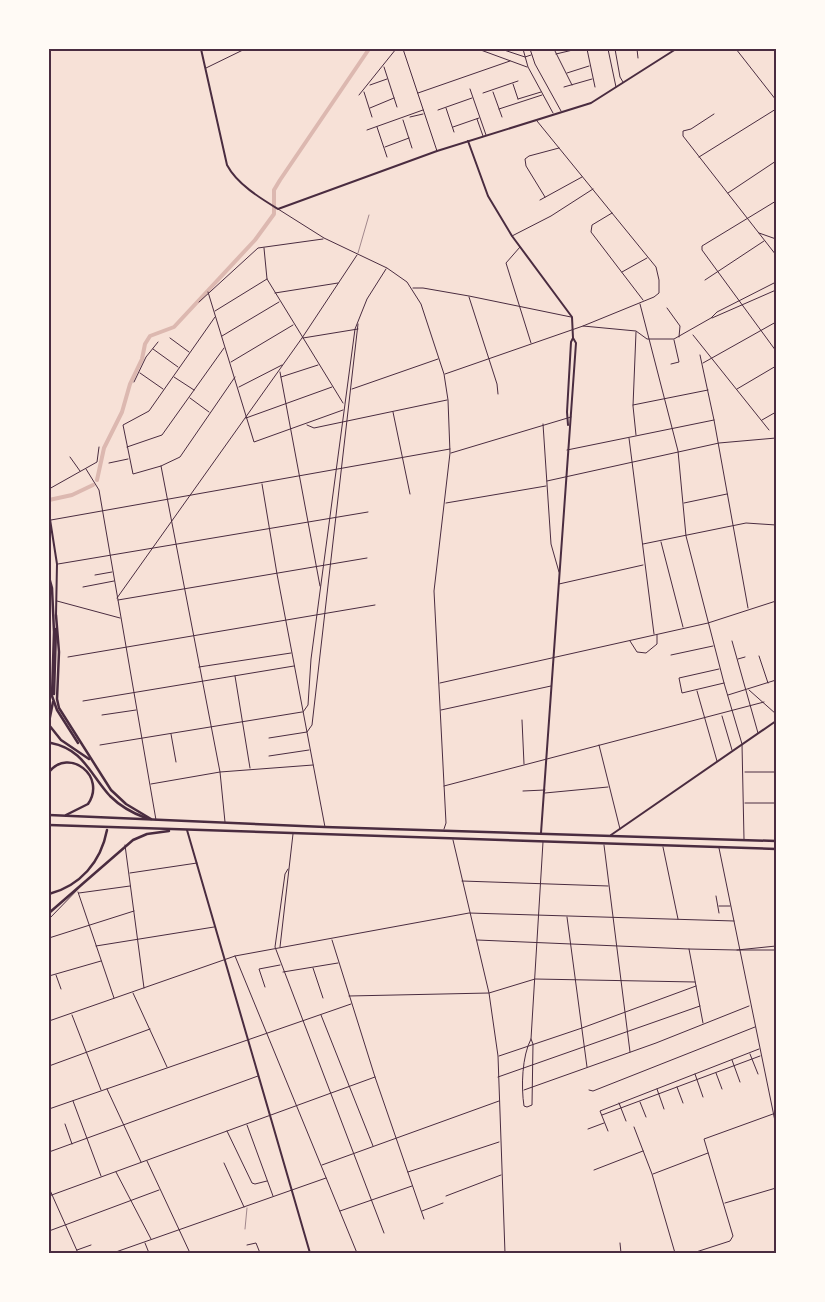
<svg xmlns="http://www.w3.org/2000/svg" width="825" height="1302" font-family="'Noto Serif',serif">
<rect width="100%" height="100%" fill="#f7e1d7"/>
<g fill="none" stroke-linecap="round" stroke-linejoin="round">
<g stroke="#dcb8b0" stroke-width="4">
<path d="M97,480L104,448L122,412L130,384L142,359L145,344L150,336L174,327L255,240L274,214V190L280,180L369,49"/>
<path d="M49,500L72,495L93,485"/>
</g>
<g stroke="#4a2c40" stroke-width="0.5">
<path d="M358,253L369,215"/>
<path d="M245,1229L247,1208"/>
</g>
<g stroke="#4a2c40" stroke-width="1">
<path d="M403,49L437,151"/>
<path d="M478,49L527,67"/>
<path d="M501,49L525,57L531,55"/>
<path d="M523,49L528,67L553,113"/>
<path d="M530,49L535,64L561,111"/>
<path d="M554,49L572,85"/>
<path d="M587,49L595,87"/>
<path d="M608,49L616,87"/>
<path d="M615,49L620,77L623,82"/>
<path d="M637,49L638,58"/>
<path d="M736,49L776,100"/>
<path d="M556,54L577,49"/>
<path d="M384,67L397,107"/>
<path d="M206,68L245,49"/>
<path d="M567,73L589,66"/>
<path d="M513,84L518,99"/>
<path d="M370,85L387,79"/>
<path d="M564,87L592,79"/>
<path d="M470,89L486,135"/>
<path d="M364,92L372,117"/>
<path d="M493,92L502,117"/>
<path d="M418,93L510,61"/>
<path d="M483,93L518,81"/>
<path d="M359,95L396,49"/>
<path d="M518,99L541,92"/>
<path d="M370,108L394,98"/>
<path d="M446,108L454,132"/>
<path d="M499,109L542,95"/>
<path d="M438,110L472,98"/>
<path d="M714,114L691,129L683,131V136L776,255"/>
<path d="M410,117L423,114"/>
<path d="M477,119L483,136"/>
<path d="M403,120L412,148"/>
<path d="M537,121L656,267L659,280V293L654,297L583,326"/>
<path d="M377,127L387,157"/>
<path d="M453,127L479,118"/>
<path d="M367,130L423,110"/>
<path d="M385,147L409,138"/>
<path d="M699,157L776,109"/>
<path d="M728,193L776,161"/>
<path d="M545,197L526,166L525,159L529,156L559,148"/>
<path d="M540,200L582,177"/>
<path d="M776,201L702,246V250L776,351"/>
<path d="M278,209L324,238L387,268L407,282L421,304L444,374L448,400L450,453L434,591L446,823L444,829"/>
<path d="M612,213L592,225L591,232L643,300"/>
<path d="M759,233L776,239"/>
<path d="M512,236L551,216L593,189"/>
<path d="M520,247L506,263L531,343"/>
<path d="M264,248L267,279L343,403"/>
<path d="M622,272L647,258"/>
<path d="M705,280L764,241"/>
<path d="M413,288H423L469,296L571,317"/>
<path d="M208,292L254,442L343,410"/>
<path d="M275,293L338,283"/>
<path d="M469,297L497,384L498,394"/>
<path d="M199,302L258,248L323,239"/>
<path d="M640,304L678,451L686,536L724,683L742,744L744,839"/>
<path d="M667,308L680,326L679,337"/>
<path d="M215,311L267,279"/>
<path d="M215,317L149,411L123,425L133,474L161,466L180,457L235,377"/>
<path d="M712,318L776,290"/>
<path d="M636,332L633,406L636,435"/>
<path d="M693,335L769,430"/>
<path d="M222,336L279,302"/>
<path d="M170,338L189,352"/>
<path d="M303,338L358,329"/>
<path d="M153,349L178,367"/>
<path d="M700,355L714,420L748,608"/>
<path d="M231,362L293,325"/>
<path d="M703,363L776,322"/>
<path d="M671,364L679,362L674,340"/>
<path d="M280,372L320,586"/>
<path d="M140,373L163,389"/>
<path d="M445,374L583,326L636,331L647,339H674L711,318L717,312L776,282"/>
<path d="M174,377L194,390"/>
<path d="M281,377L318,365"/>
<path d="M134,382L146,357L158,342"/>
<path d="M239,387L282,365"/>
<path d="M352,389L438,359"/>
<path d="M737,389L776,366"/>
<path d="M190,398L209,412"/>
<path d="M633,405L708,390"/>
<path d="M393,412L410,494"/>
<path d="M246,418L332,387"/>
<path d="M762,420L776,412"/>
<path d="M543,424L551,544L559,572"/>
<path d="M307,425L314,428L447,400"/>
<path d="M629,438L654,634"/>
<path d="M127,447L162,435L224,348"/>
<path d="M567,450L714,420"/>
<path d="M451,453L571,417"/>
<path d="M70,457L80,471"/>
<path d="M109,463L128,459"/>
<path d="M161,466L220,772L225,822"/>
<path d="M86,469L99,490L156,820"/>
<path d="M547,481L719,443L776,438"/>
<path d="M262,484L277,574L325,827"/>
<path d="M49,489L97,462L99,447"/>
<path d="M446,503L546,486"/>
<path d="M684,503L727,494"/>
<path d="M51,520L450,449"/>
<path d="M661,542L683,627"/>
<path d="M643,544L746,523L776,525"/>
<path d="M58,564L368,512"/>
<path d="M95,575L112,572"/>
<path d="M559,584L643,565"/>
<path d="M83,587L114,581"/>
<path d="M117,598L302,338L357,255"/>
<path d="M118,600L367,558"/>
<path d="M57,601L120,618"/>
<path d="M630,641L637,652L646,653L657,644V635"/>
<path d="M732,641L758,733"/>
<path d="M671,655L713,646"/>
<path d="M759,656L768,683"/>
<path d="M68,657L375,605"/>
<path d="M738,659L745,657"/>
<path d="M199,667L291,653"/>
<path d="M719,669L679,678L682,693L724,683"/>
<path d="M235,676L250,768"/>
<path d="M440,683L708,623L776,601"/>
<path d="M749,690L776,714"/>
<path d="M697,691L717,761"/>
<path d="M728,695L776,680"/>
<path d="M83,701L294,666"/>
<path d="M441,710L551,686"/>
<path d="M303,712L308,705L311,659L355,329L367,299L386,269"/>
<path d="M102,715L136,710"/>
<path d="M722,716L732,750"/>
<path d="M522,720L524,764"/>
<path d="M171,734L176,762"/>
<path d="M269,738L307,732L312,725L358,324"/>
<path d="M100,745L302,712"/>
<path d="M599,745L620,829"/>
<path d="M269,756L309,750"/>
<path d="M745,772H776"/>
<path d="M151,784L220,772L313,765"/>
<path d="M444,786L764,702"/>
<path d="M523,791L545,790"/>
<path d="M545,793L608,787"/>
<path d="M745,803H776"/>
<path d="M453,840L489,993L498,1056L505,1253"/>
<path d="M125,845L144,988"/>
<path d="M604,845L630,1052"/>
<path d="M663,847L678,919"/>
<path d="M719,848L776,1126"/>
<path d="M288,869L285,874L275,947L384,1233"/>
<path d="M130,873L197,863"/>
<path d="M462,881L608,886"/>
<path d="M78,892L114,998"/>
<path d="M79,893L130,886"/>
<path d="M716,896L719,913"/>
<path d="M719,906H730"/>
<path d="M567,917L587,1067"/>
<path d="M49,919L83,884"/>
<path d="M49,938L134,911"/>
<path d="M332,940L375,1077L424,1219"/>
<path d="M477,940L689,949L737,950L776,946"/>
<path d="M96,946L214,927"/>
<path d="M280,947L293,834"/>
<path d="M689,949L703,1023"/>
<path d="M737,950H776"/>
<path d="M235,956L357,1253"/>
<path d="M313,968L323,998"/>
<path d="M283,972L338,963"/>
<path d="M56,975L61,989"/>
<path d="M49,976L101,961"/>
<path d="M265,987L259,969L280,965"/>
<path d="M133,993L167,1067"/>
<path d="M349,996L489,993L535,979L695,982"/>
<path d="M72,1015L101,1090"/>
<path d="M321,1015L373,1146"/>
<path d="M49,1021L235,956L469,913L734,921"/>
<path d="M531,1039L533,1044L532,1105L527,1107L524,1106C521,1087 522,1056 531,1039L543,842"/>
<path d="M750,1054L758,1074"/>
<path d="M499,1056L582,1028L696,986"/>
<path d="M732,1060L740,1082"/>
<path d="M49,1066L150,1029"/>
<path d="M716,1073L722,1089"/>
<path d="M695,1074L703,1097"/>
<path d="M498,1077L700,1006"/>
<path d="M677,1087L683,1103"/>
<path d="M107,1089L141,1162"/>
<path d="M657,1089L664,1109"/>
<path d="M524,1090L656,1043L749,1006"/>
<path d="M589,1090L593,1091L755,1027"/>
<path d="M73,1101L101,1176"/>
<path d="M640,1102L646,1117"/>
<path d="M619,1103L626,1121"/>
<path d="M49,1109L351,1004"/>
<path d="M602,1115L760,1056"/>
<path d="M65,1124L72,1144"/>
<path d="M247,1125L273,1196"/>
<path d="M634,1127L652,1174L675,1253"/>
<path d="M588,1129L604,1123"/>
<path d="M227,1131L252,1183L255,1184L267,1181"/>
<path d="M608,1131L600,1111L759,1049"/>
<path d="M49,1152L258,1076"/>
<path d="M147,1161L190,1253"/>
<path d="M224,1163L244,1207"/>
<path d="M322,1165L499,1101"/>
<path d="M594,1170L643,1151"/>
<path d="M116,1172L151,1239"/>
<path d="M408,1172L499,1142"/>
<path d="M653,1174L708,1153"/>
<path d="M49,1188L78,1253"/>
<path d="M49,1196L375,1077"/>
<path d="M446,1196L501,1175"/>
<path d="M725,1203L776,1188"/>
<path d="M340,1211L412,1186"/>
<path d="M422,1211L443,1203"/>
<path d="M49,1231L159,1190"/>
<path d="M145,1243L149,1253"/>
<path d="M620,1243L621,1253"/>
<path d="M247,1245L256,1243L260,1253"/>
<path d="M77,1250L91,1245"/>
<path d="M113,1253L326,1178"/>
<path d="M693,1253L730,1241L733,1236L704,1139L773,1114"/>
</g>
<g stroke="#4a2c40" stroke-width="2">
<path d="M201,49L227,165C237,184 260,198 278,209L437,151L591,103L676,49"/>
<path d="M468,141L488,196L512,236L572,317L573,338L576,343L541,833"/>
<path d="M568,425L567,412L571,342L573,338"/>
<path d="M49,513L57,564L56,615"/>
<path d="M187,830L310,1253"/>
<path d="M611,835L776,721"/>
</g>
<g stroke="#4a2c40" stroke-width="2.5">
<path d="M49,577L52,588L54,632L52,696L57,710L78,743"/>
<path d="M56,615L59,652L57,699L59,708L111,790L126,804L151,819"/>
<path d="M54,694L56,629"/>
<path d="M49,722L53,702"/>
<path d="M49,725L61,740L89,759"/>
<path d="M51,743C83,749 90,774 110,796C121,807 132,813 146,818"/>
<path d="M49,772C69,747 107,776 88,804L66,815"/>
<path d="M49,815L325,827L776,841"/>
<path d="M49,825L776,849"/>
<path d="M49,894C80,886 101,862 107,830"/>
<path d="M49,913L133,840L147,834L169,831"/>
</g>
</g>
<rect width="825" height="1302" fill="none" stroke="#fffaf5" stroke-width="100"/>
<rect x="50" y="50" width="725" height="1202" fill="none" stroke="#4a2c40" stroke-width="2"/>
</svg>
